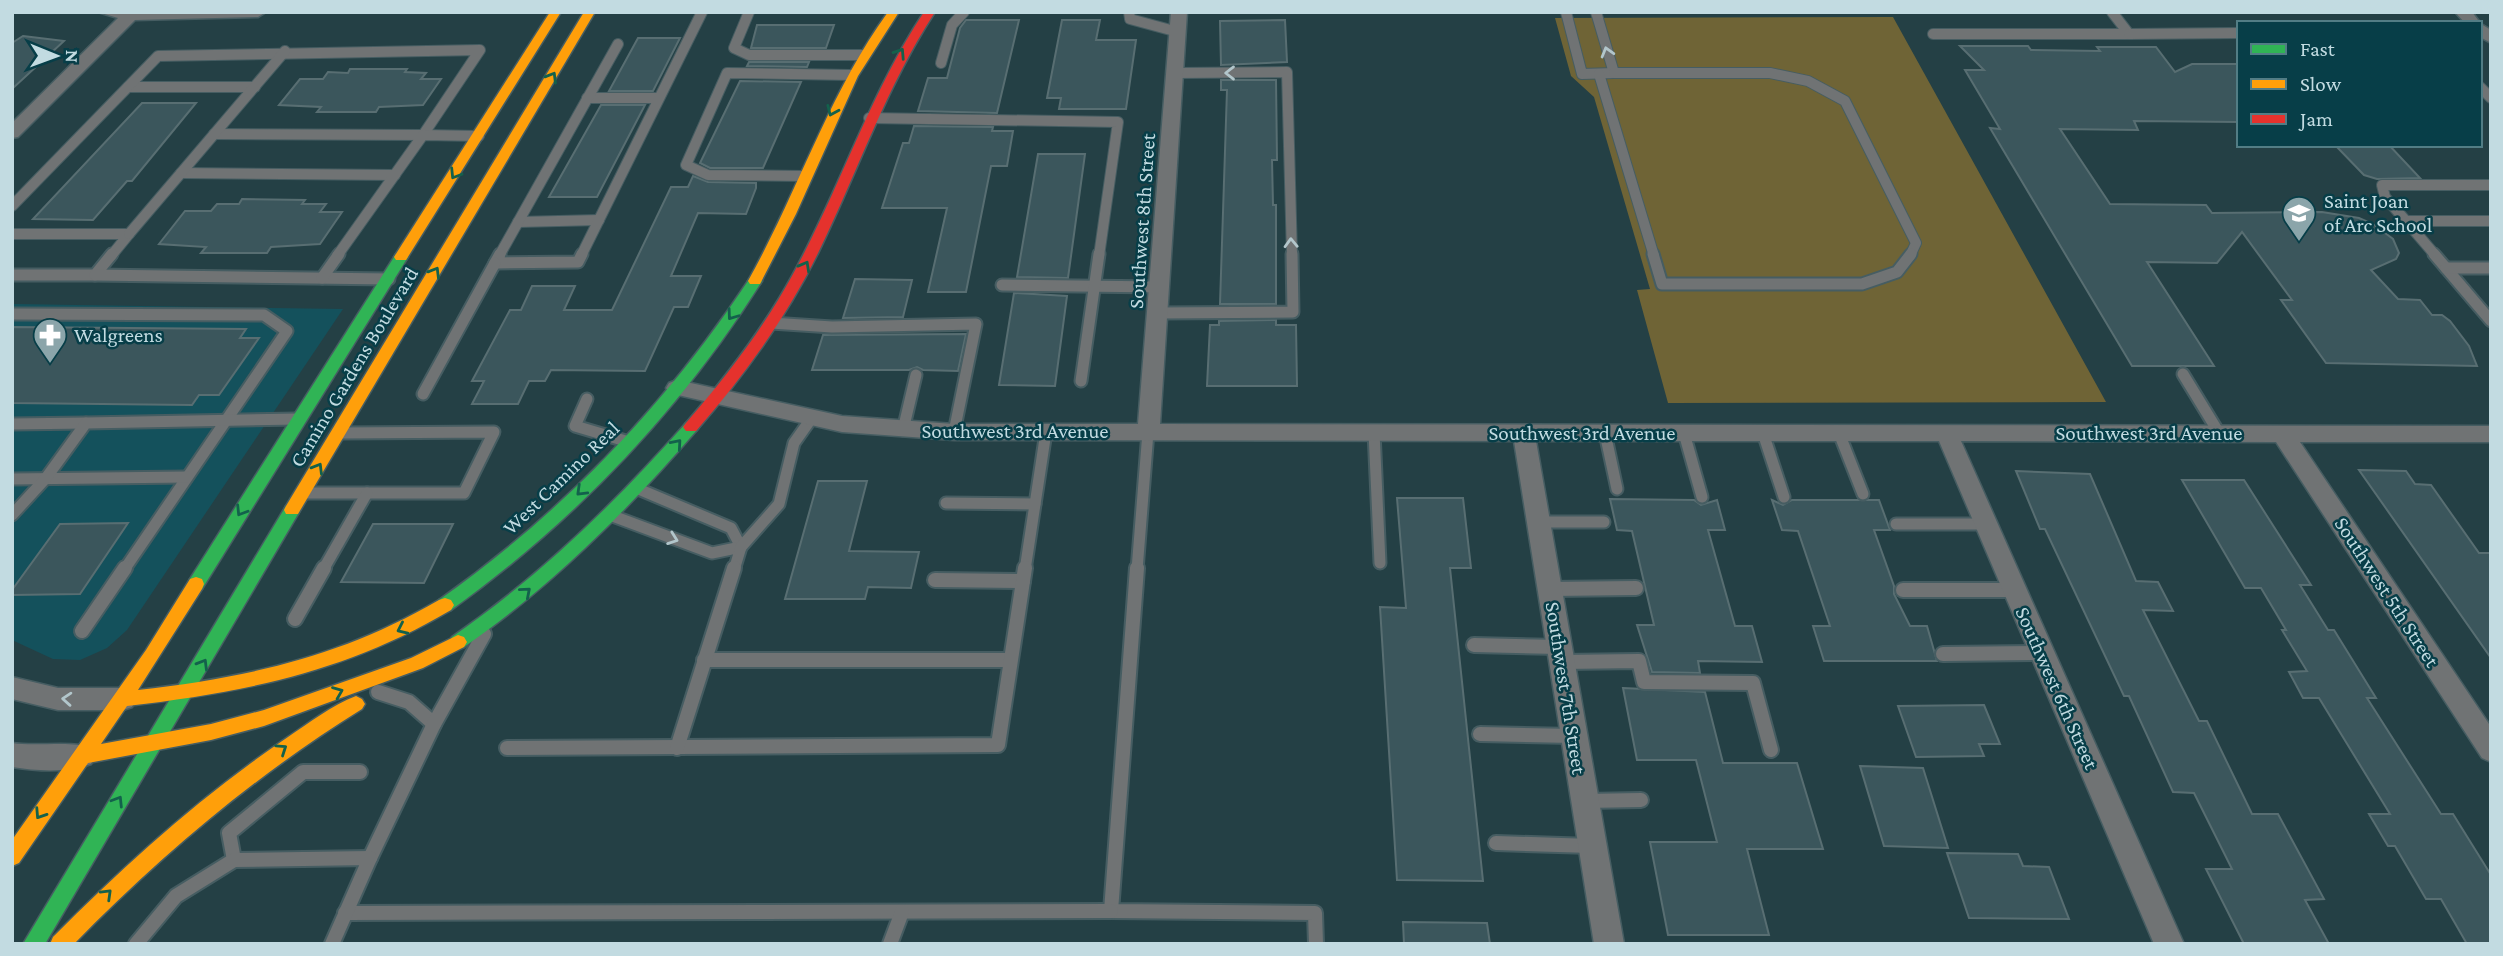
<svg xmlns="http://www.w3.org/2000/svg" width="2503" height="956" font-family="'Crimson Pro',serif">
<rect width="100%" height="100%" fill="#244045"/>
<path fill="#14515c" d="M12,304L343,309L127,630L107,648L80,660L53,659L12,640Z"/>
<path fill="#6f6436" d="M1893,17L2106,402L1668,403L1637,290L1650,289L1594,97L1571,76L1555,18Z"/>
<g fill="#3b565c" stroke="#586e72" stroke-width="2">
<path d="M966,20H1019L997,113L918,111L928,78H947L960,28Z"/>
<path d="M1062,20H1100L1096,40H1136L1126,109H1059L1061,98H1047Z"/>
<path d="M1285,20L1287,62L1221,65L1220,21Z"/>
<path d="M757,25H834L826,48H751Z"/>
<path d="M23,36L64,41L12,89V43Z"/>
<path d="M638,38H680L653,91H609Z"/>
<path d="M1960,46H2028L2031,50L2100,51L2097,47H2156L2175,72L2192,64H2239V122L2134,121L2138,130L2060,129L2110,204L2206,205L2212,213L2322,212L2359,218L2373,224L2393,239L2399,253L2396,259L2371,270L2398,299L2420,300L2432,315H2442L2450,321L2469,346L2477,366L2326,363L2281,300H2292L2242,232L2217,263L2147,262L2214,366H2132L1990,128L2000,129L1965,70H1984Z"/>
<path d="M749,62H809L807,67L747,66Z"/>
<path d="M350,69H407L405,72L426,73L421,79H441L423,105L379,107L376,112H317L321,107L279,105L300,79H323L328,72L348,73Z"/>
<path d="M1221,80H1276L1277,160H1272L1273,205H1276V304H1220L1227,90H1221Z"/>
<path d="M740,81L801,82L763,168H710L700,163Z"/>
<path d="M142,103H196L132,181H127L93,220L33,219Z"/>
<path d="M601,105H645L597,197H549Z"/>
<path d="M914,126L993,127L992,131H1013L1007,166H991L966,292H928L947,208H882L903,143H909Z"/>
<path d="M2335,145H2389L2420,178L2377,179L2364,175Z"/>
<path d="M1038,154H1085L1068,278L1017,277Z"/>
<path d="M693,176L708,182L756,183V188L746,214L698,213L671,276H701L688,307H674L645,371L551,370L545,381H529L518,404H472L484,381H472L510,310H521L532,286H575L564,310H612L671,187H688Z"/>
<path d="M242,199L305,200L302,204H326L320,212H342L320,244L271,247L267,253H201L206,247L159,244L185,211H211L217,204H239Z"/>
<path d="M855,279L912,280L903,317L843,318Z"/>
<path d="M1014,293L1067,296L1055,386L999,385Z"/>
<path d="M1276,320V325H1296L1297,386H1207L1210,325H1219V321Z"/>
<path d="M12,327L246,329L240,338H259L219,395H199L192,405L12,403Z"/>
<path d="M966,334L958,371L923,370L917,367L909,370H812L823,335Z"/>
<path d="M2359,470L2406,471L2415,484L2431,485L2479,553H2491V658Z"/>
<path d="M2016,471L2090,474L2136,581L2158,582L2173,611L2143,610L2199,721H2207L2252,814H2278L2324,899L2305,900L2329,944H2244L2206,869H2232L2194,793L2173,792L2129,696H2124L2045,529H2040Z"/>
<path d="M2182,480H2244L2311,585H2300L2328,630H2334L2376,698H2367L2441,814H2453L2491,875V944H2467L2441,899H2426L2395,846H2388L2369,814H2390L2319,698H2303L2289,672L2307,671L2282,630H2286L2261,588H2245Z"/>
<path d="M818,481H867L849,551L919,552L911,588L868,587L865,599H785Z"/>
<path d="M1397,498H1463L1471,568H1450L1483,881L1397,880L1380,607L1406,608Z"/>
<path d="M1610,499L1694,500L1701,505L1717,500L1725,530H1708L1735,626H1752L1762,662L1698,661L1700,673L1652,672L1637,625H1654L1632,531L1617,530Z"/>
<path d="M1772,500L1783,505L1792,500H1879L1890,530H1874L1894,586V594L1910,626H1927L1937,661H1824L1813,626H1830L1798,531L1782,530Z"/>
<path d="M128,523L80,594L12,595V590L60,524Z"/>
<path d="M373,524H453L424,583L341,582Z"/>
<path d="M1623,688L1705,692L1723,763H1797L1823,849H1747L1769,935H1668L1650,842H1717L1696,760H1637Z"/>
<path d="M1984,705L2000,744H1979L1984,756L1916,757L1898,706Z"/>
<path d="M1860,766L1923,768L1948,848L1884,846Z"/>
<path d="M1947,853L2018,854L2023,866L2049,867L2069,919L1969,918Z"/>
<path d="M1403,922L1487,923L1490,944H1404Z"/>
</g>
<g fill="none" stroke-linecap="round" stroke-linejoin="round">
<defs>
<g id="lane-far2">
<path d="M749,12L734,48L749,55H863"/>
<path d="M1129,12L1130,19L1178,32"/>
<path d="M1566,12L1582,74L1614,73L1596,12"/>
<path d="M1933,34H2129L2112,12"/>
<path d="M2129,34L2239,33"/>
<path d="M941,63L952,25L964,12"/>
<path d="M1175,73L1287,72L1292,256"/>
<path d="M1614,73H1770L1808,81L1845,101L1916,243L1910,256"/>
<path d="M1599,74L1654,256"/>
<path d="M128,87H255"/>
<path d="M2480,87L2491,98"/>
<path d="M587,98H657"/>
<path d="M869,118L1118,122L1099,256"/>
<path d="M181,173L395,175"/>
<path d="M807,176L708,175L686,165L727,73L851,75"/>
<path d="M12,206L158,56L480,50L423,135L214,134"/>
<path d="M2406,221L2385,197L2382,185H2491"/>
<path d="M518,222L599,220"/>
<path d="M12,234H129L111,256"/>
<path d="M129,234L285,51"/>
<path d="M337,256L423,135L479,136"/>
<path d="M499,256L618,44"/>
<path d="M581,256L702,12"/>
<path d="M2436,256L2406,221H2491"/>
</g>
<g id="lane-far1">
<path d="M500,254L495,263L578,262L582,254"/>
<path d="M1653,254L1662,284H1862L1897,272L1911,254"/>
<path d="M2434,254L2491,321"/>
<path d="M2446,268H2491"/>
<path d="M12,275H95L112,254"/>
<path d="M95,275L389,279"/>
<path d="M322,278L339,254"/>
<path d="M1002,285L1161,287"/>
<path d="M1159,313L1293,312L1292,254"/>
<path d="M12,314L264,315L287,331L124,570"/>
<path d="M771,323L832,327L976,324L954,432"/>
<path d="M2183,374L2219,433"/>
<path d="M1081,381L1099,254"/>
<path d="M423,394L495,263"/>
<path d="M587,399L575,426L629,442"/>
<path d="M12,424L86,423"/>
<path d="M903,430L916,375"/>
<path d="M1374,432L1380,563"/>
<path d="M1605,433L1617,489"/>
<path d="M1684,433L1702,497"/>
<path d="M1763,433L1784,497"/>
<path d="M1839,433L1863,494"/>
<path d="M12,479L187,477"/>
<path d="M636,488L731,528L741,547"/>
<path d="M305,493H464L494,432L339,433"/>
<path d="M946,503L1035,504"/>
<path d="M12,515L46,478L86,423L297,419"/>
<path d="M610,515L712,553L741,547"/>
<path d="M1539,522H1604"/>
<path d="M1896,524H1985"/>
<path d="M323,570L367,493"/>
<path d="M734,570L741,547L779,504L794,443L811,419"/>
<path d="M1025,570L1046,432"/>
<path d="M1137,570L1148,432"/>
</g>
<g id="lane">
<path d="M1137,568L1111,911L1315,913L1316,944"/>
<path d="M935,580L1023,581"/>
<path d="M1550,589L1636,588"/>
<path d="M1903,590H2014"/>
<path d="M295,619L324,568"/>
<path d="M82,631L125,568"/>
<path d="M1474,645L1559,647"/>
<path d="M1943,654L2042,653"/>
<path d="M704,660H1010"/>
<path d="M1562,662L1639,661L1644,682L1753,683L1771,750"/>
<path d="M378,692L409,702L434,724"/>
<path d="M1480,734L1574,736"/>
<path d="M507,748L998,745L1025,568"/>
<path d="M677,748L734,568"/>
<path d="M1585,801L1641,800"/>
<path d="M1496,843L1592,846"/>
<path d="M370,858L434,724L484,634"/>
<path d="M234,860L229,833L303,772H360"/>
<path d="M345,913L1111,911"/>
<path d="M136,944L176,896L234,860L370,858L332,944"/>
<path d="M890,944L902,912"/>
</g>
<g id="street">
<path d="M98,12H266L258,17L135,20L18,137L12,138V123L118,18Z"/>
<path d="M1171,12H1187L1160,424L2491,426V442H2300L2491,727V762L2482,758L2276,442L1961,441L2184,944H2154L1939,441H1536L1624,944H1594L1514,441L954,440L842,432L669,393L666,388L669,383L677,380L842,416L954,424H1138Z"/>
<path d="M2455,12H2472L2481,24L2491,30V43L2480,37V23H2465Z"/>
<path d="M12,677L58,688H123L132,691L136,699L132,707L123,710H58L12,699Z"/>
<path d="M12,743C37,747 72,740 91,748L95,756L91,764C67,773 37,771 12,767Z"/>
</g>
<g id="fast">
<path d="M401,253L408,257L202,589L196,591L190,589L188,584L190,579L396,254Z"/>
<path d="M755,276L762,281C680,411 576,520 451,610L445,612L439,610L436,605L439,600C563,512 666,405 750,278Z"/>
<path d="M691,421L696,423L699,427L696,431C626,512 552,586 464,647L458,649L452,647L449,642L452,637C540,576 615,503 686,423Z"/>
<path d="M292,504L298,506L300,510L298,514L45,944H23L286,506Z"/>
</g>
<g id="slow">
<path d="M550,12H561L406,260H396L394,257Z"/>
<path d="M584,12H595L298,514H286L284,510L286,506Z"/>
<path d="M888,12H899L858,76L796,214L760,284H750L748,281C798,192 828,95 888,12Z"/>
<path d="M196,577L202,579L204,584L202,589L138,690C249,677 341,657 439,600L445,598L451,600L454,605L451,610C346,672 246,692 127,706L101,744L211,724L264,710L411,658L458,635L464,637L467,642L464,647L423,668L264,726L211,740L88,763L19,863L12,866V840L146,650L190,579Z"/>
<path d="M356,696L362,699L365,704L362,709C256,775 162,854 74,944H50L53,937C126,864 202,795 288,737C309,723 332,705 356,696Z"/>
</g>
<path id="jam" d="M924,12H935C886,87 858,171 819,251C787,317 744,376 696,431H686L683,427L686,423C726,377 763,329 792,276C840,189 869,95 924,12Z"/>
</defs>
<use href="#lane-far2" stroke="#465d62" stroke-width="12"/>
<use href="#lane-far1" stroke="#465d62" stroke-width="15"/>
<use href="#lane" stroke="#465d62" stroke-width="18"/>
<use href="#street" stroke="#465d62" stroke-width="3"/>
<use href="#fast" stroke="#465d62" stroke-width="3"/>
<use href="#slow" stroke="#465d62" stroke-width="3"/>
<use href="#jam" stroke="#465d62" stroke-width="3"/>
<use href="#lane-far2" stroke="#707374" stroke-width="10"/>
<use href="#lane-far1" stroke="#707374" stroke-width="11"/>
<use href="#lane" stroke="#707374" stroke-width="14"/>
<use href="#street" fill="#707374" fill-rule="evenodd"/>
<use href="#fast" fill="#30b455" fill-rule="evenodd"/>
<use href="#slow" fill="#ff9f0a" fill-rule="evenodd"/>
<use href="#jam" fill="#e5322d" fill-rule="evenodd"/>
</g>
<defs><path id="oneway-chevron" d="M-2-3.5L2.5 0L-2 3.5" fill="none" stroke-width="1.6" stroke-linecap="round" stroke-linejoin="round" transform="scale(1.75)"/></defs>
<g stroke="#b2c6cb">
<use href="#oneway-chevron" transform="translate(1607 52) rotate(-106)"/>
<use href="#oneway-chevron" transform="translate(1230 73) rotate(180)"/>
<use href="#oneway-chevron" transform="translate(1291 243) rotate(-92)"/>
<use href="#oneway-chevron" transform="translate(673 539) rotate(20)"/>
<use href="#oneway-chevron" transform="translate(67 699) rotate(-176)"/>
</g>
<g stroke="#13614c">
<use href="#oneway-chevron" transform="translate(900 53) rotate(-57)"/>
<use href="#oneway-chevron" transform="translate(552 77) rotate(-59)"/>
<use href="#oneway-chevron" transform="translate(832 111) rotate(114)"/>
<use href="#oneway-chevron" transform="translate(455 174) rotate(122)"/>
<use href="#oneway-chevron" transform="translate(805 266) rotate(-61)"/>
<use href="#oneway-chevron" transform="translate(435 272) rotate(-59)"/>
<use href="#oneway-chevron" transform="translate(732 315) rotate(126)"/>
<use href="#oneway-chevron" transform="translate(677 444) rotate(-49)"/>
<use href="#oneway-chevron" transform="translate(318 468) rotate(-59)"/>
<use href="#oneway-chevron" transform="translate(581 491) rotate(136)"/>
<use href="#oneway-chevron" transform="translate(241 511) rotate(122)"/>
<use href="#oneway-chevron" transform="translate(526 592) rotate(-41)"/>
<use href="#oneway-chevron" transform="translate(402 629) rotate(155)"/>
<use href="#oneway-chevron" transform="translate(203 664) rotate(-59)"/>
<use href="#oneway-chevron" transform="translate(338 692) rotate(-22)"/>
<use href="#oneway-chevron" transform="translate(282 749) rotate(-34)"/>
<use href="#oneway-chevron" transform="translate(118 801) rotate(-58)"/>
<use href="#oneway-chevron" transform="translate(40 814) rotate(123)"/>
<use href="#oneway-chevron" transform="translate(107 894) rotate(-44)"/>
</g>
<defs>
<symbol id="school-pin" viewBox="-11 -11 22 30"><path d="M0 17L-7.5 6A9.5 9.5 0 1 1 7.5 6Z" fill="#8ba5aa" stroke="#073e48"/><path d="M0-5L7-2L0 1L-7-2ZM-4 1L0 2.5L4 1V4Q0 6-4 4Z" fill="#fff"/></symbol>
<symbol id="pharmacy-pin" viewBox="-11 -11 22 30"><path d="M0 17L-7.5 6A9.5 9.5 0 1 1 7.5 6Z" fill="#8ba5aa" stroke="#073e48"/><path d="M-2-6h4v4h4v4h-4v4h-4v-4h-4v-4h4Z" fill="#fff"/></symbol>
</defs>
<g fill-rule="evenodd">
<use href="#school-pin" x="2280" y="194" width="38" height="52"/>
<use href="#pharmacy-pin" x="31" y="316" width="38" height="52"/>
</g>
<g text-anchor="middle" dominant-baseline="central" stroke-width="5" stroke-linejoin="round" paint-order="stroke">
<g font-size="21" fill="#c2dbe1" stroke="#073e48" text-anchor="start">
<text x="2324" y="201">Saint Joan<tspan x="2324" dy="24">of Arc School</tspan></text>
<text x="74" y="335">Walgreens</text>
</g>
<g font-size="21" fill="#c2dbe1" stroke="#073e48">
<text transform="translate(1142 221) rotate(-86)">Southwest 8th Street</text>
<text transform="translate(354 367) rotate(-59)">Camino Gardens Boulevard</text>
<text x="1015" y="431">Southwest 3rd Avenue</text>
<text x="1582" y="433">Southwest 3rd Avenue</text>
<text x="2149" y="433">Southwest 3rd Avenue</text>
<text transform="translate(561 478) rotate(-44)">West Camino Real</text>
<text transform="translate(2387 592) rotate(57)">Southwest 5th Street</text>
<text transform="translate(1566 688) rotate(81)">Southwest 7th Street</text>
<text transform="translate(2057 688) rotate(66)">Southwest 6th Street</text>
</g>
</g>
<rect width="2503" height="956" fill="none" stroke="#c2dbe1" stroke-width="28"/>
<rect x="2237" y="21" width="245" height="126" fill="#073e48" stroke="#527d85" stroke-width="2"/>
<rect x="2251" y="44" width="35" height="10" fill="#30b455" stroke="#527d85" stroke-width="2"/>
<text x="2300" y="56" font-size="21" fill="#c2dbe1">Fast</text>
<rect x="2251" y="79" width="35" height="10" fill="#ff9f0a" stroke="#527d85" stroke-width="2"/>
<text x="2300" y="91" font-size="21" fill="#c2dbe1">Slow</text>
<rect x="2251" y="114" width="35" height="10" fill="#e5322d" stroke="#527d85" stroke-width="2"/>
<text x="2300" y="126" font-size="21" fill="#c2dbe1">Jam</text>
<g transform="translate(56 56) rotate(91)" stroke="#073e48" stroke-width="5" paint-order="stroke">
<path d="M0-5L12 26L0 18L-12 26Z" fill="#c2dbe1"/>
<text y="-10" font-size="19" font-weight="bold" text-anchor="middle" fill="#c2dbe1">N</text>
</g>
</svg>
